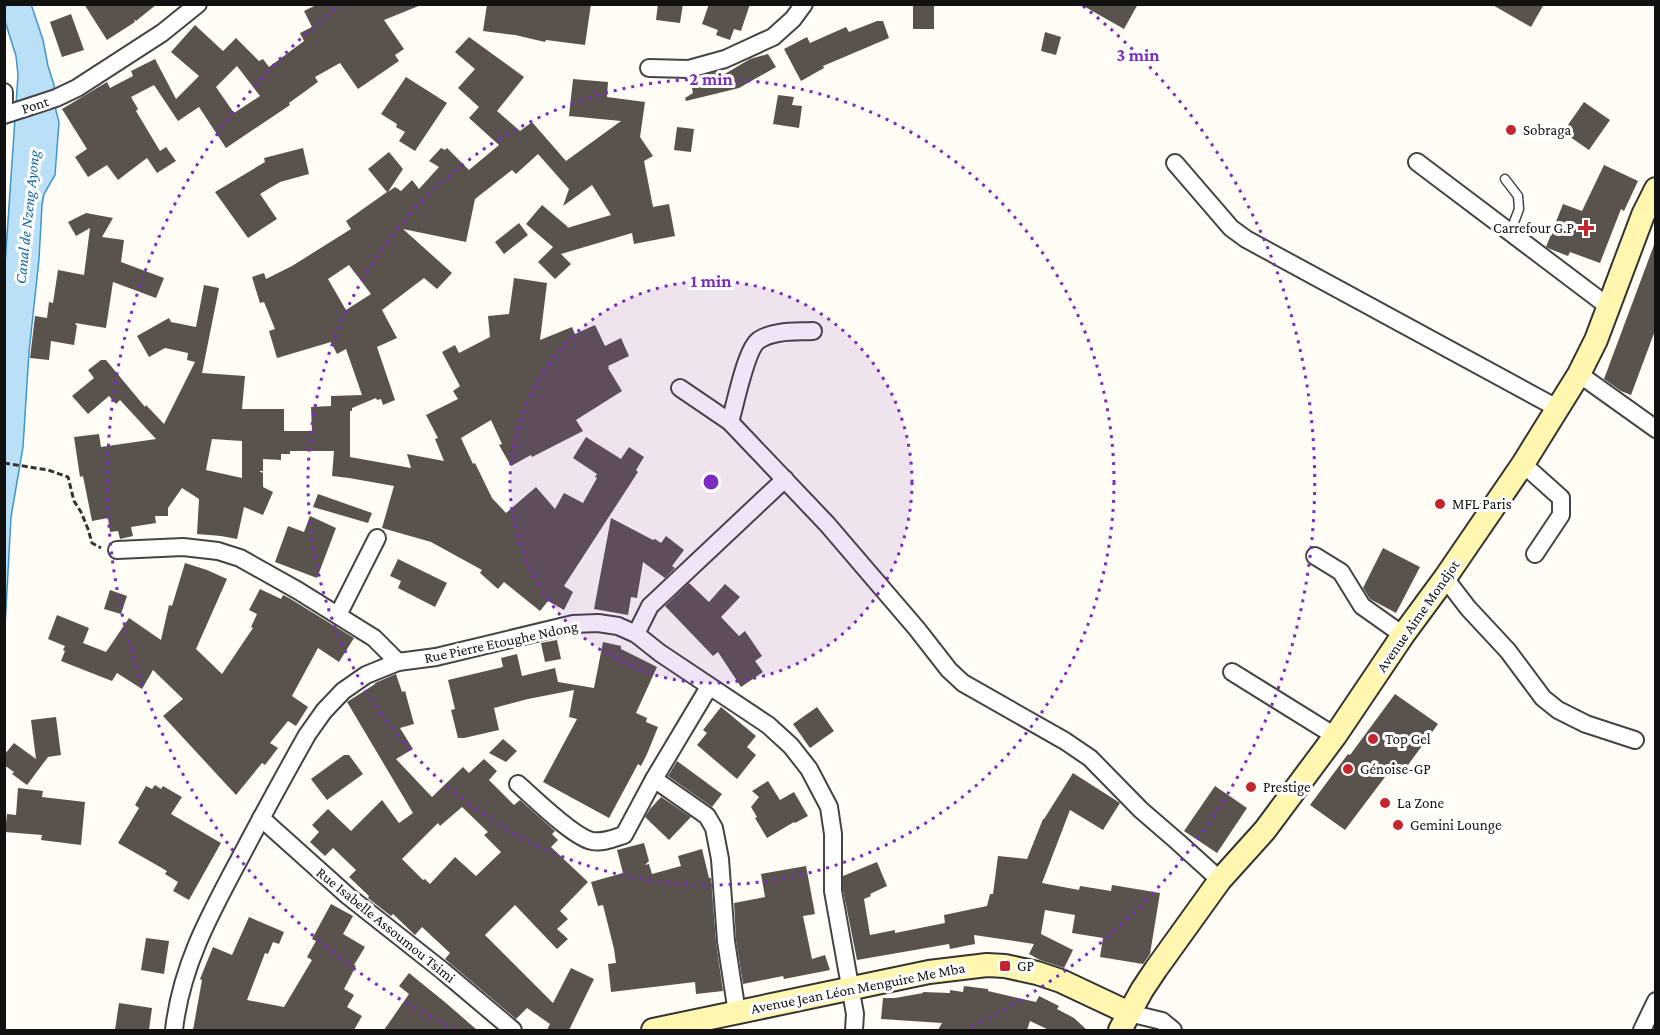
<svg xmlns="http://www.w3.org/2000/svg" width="1660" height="1035" font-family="'Crimson Pro',serif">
<rect width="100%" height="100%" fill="#fffdf5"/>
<path fill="#b9e0f7" stroke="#3f96cf" stroke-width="1.5" d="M31,4L43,40L48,66L54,85L56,111L59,122L55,175L44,194L42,205L39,259L29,352L23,447L11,517L5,627L4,279L18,75L16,56L5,21L4,5Z"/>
<g fill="#5a524d" fill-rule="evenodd">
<path d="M84,4H157L136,21L134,19L135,22L107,40Z"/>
<path d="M318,4L421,5L384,20L404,49L395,55L399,61L358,89L340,63L315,77L318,82L289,103L290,105L226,148L199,107L178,121L154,85L131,97L138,109L136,111L160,151L166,147L176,161L157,173L147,158L118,180L107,165L88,177L75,157L87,149L62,109L107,82L110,88L133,76L131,71L155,59L176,99L199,76L171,52L195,25L223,51L236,38L259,61L263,59L269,67L304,41L300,33L312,27L304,11ZM237,66L260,96L234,113L216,87Z"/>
<path d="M487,4H591L585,45L546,40L545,42L515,35L483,31Z"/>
<path d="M658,4H683L680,23L656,20Z"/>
<path d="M709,4H750L741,31L734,29L730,40L716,35L718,30L702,24Z"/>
<rect x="913" y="4" width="21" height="25"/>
<path d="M1080,4H1138L1124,29Z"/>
<path d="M1491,4H1544L1531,27Z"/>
<path d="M71,14L84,50L62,57L50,22Z"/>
<path d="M877,21H883L889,38L823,66L824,68L801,81L784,49L807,37L810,43L846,27L849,32Z"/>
<path d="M1045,32L1061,37L1056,55L1041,51Z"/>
<path d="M469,37L524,77L497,111L520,131L532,122L566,161L621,121L569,116L573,79L608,82L607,97L645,102L640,137L653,156L644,161L653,207L669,204L675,236L634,244L632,233L561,254L571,264L555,279L538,262L553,247L526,224L542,205L568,227L567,228L611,215L592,185L563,206L569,189L538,154L516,174L512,170L475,199L466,242L403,229L452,273L437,289L424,278L382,310L397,338L377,347L395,400L383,405L381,399L377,400L376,398L352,408V411H350V457L411,468L407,454L444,461L435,439L438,438L426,415L458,399L453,391L460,386L442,352L455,345L459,353L490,337L488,316L509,314L514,278L547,283L540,340L572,327L575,334L595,325L605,346L621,338L629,356L608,366L609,368H608L622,391L576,420L583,431L532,457L531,455L511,466L499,445L502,444L491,420L461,438L473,464L475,463L492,498L506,513L536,487L555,509L564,493L583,503L597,478L595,477L597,474L573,458L586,437L621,459L629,447L644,457L636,470L638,472L564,586L573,592L564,610L548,601L540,611L504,582L498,589L480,573L482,570L431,542L382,528L394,486L349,478L332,476L334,451H290V454H281V460L263,459V471H259L263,473V487L273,492L263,515L244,507L237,539L221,536L197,534L199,499L182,488L168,508V516H155L156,523L131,527L133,536L120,539L118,531L110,532L108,518L92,521L83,476L80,477L74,437L99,434L101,447L156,439L120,400L116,404L109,396L88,414L72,396L94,378L88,370L101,360H106L145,407L146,405L164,424L195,362L187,360L188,353L165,348L149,357L137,336L169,318L171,322L196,327L204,285L219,288L202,373L245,376L242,409H284V431H312L311,407L331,406V396L362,395L346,349L337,354L331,342L277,358L269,331L275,329L264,302L260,303L252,277L264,273L266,279L292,266L351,229L346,221L387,192L368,169L389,152L403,169L388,192L395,187L401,191L412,180L419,189L439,167L429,161L441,148L445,150L447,148L469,170L499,145L469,118L479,107L458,88L475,69L455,52ZM349,265L371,294L346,310L328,279ZM212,439L242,441V478L206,470Z"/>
<path d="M768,54L776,67L739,88L686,101L685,98L693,93L690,79L720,71L718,78L750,59Z"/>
<path d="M406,77L447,103L415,151L399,141L405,132L396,127L397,124L381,114Z"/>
<path d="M778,95L794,97L792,105L802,106L799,128L773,124Z"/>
<path d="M1584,102L1610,120L1589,150L1563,132Z"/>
<path d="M677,127L694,129L691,152L674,150Z"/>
<path d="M303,148L309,174L280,182L260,194L277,219L248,238L215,192L265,162L264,158Z"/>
<path d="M1604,165L1638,181L1624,211L1621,209L1600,263L1570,252L1568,256L1550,249L1546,247L1563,204L1582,211Z"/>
<path d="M86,213L113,218L102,237L124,240L121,262L164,278L156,298L113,282L106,328L75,323L77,326L74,345L51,341L49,360L30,358L35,316L47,318L49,302L53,303L58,270L84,275L90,228L76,236L68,222Z"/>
<path d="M519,223L528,235L504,254L495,242Z"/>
<path d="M1654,245H1656V328L1631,395L1621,391L1604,379Z"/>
<path d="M318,494L372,513L368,523L313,507Z"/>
<path d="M310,516L336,528L317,578L275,562L288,526L304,532Z"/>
<path d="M611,518L653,540L655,539L661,543L666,536L684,550L672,566L675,568L665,578L643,562L637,598L631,597L628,615L594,609Z"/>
<path d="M1383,548L1420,567L1396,613L1370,599L1363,588Z"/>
<path d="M398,559L447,583L435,607L398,588L401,581L390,576Z"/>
<path d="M185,563L207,570L227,579L196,649L222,674L253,628L251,627L257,614L249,610L260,589L281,599L283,595L289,598L354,638L339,662L318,648L292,696L308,707L296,726L288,721L270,743L278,748L265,765L262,763L236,795L163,716L183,699L153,670L142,689L117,673L112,681L61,661L65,651L63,650L65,646L48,639L57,615L89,628L83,643L106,652L129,618L161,640L169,605L172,606Z"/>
<path d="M689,583L709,602L725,584L740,597L721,617L739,636L745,631L762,656L755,661L763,672L741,687L718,652L713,656L665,606Z"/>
<path d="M110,590L127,596L121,614L104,609Z"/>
<path d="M557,640L561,659L545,662L541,643Z"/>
<path d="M603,642L621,646V649L657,667L636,713L647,718L646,722L658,727L647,754L641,766L638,764L609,818L543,782L577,719L569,717L574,690L528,699L494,708L499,730L464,738H458L451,710L455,709L448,680L503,667L501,658L517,654L522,676L555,668L558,682L594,688Z"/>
<path d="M396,674L402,692L405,691L414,724L400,728L413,749L396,759L432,797L463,767L469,773L484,759L497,771L489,780L514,805L520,800L555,831L552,834L558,840L551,847L588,882L560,911L568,919L557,929L568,939L557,949L515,905L485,935L553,1003L571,968L594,979L569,1030H547L550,1024L527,1008L516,1019L445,959L450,953L422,927L415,935L393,914L391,916L368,898L369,896L349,877L356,870L333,848L325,856L310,842L319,832L312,825L328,809L351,831L382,800L399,823L413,813L347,702L375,684V683ZM462,807L488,832L484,835L501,852L476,876L455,857L430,884L425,879L423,880L402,859L438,823L440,826Z"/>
<path d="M1395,694L1438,724L1400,776L1391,769L1345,830L1310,805L1348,754L1350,755Z"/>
<path d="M721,707L756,736L747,747L756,755L737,779L697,745L707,733L703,730Z"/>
<path d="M817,707L834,731L810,748L793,724Z"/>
<path d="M56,717L61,755L48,757L27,785L12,774L14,772L4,765V755L14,743L36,759L31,720Z"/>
<path d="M503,739L517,751L506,762L489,753Z"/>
<path d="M344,755H349L363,774L327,800L311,779Z"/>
<path d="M677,761L722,794L712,807L668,776Z"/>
<path d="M1073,773L1120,803L1103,830L1070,810L1042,883L1079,890L1080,886L1111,891L1112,885L1160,893L1150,954L1143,964L1100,957L1103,938L1072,933L1075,915L1045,910L1041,934L1073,950L1064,968L1040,960L1029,954L1034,944L974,935L975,944L950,949L949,944L857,960L843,890V876L877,862L887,886L870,894L871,896L864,899L870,935L895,930V933L945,923L944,915L987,906L990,894H993L998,856L1027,859L1043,819H1044Z"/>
<path d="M768,781L780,800L794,792L808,816L795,823L794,822L767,838L755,818L757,817L751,807L759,797L752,791Z"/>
<path d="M155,785L161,789L163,786L182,797L171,814L221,843L189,900L173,891L178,882L165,874L167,871L118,843L139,808L135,805L146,786L152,789Z"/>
<path d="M1215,786L1247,808L1217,853L1184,831Z"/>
<path d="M18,788L43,791L42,797L85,802L81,845L41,840L42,835L5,832L7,814L16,815Z"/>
<path d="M661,797L691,817L669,840L645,817L650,809Z"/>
<path d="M644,843L649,861L645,865L649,864L652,874L681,866L678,856L702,849L709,878H711L716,942L723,991L696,994L695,982L611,992L608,964L616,963L614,949L603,905L598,906L591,882L623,873L617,850Z"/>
<path d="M806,866L815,914L803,916L812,959L825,955L830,970L784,979L783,976L743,984L736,940L734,903L765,897L761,874Z"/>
<path d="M331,904L353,916L343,934L365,947L354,965L356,966L344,989L354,995L347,1007L362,1016L354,1030H193L202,980L200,979L213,947L232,955L249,917L284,932L279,944L273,942L268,954L265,953L247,1000L284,1007L312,960L307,957L316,941L312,939Z"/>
<path d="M146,938L169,941L164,974L141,970Z"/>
<path d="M409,973L446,1003L477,1030H384L409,994L399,986Z"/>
<path d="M964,986L988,989V991L1036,1002L1039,996L1059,1006L1057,1009L1074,1018L1087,1030H1049L1030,1021L1027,1030H938L942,1023L881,1019L883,998H895L923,993V992L950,993V990L963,992Z"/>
<path d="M119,1003L152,1008L149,1030H115Z"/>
</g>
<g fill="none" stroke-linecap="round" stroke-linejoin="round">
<defs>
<path id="lane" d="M1505,179L1518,196L1519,209L1510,233"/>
<g id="street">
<path d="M649,68L689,69L725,59L773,37L793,19L804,4"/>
<path d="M4,92V103"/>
<path d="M4,115L56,98L77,88L162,33L198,4"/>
<path d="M1417,162L1609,307"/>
<path d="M1175,163L1231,228L1246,239L1557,408"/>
<path d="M1579,374L1656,429"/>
<path d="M680,388L730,422L827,524L917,629L949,670L963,683L1065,741L1090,758L1141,810L1178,842L1220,880"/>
<path d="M730,422C735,406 746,348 759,340C774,330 796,332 813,331"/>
<path d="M1523,464L1561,498V515L1535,554"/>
<path d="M117,550L183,547L218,551L240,558L297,590L374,638L398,662"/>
<path d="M1315,556L1341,572L1362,606L1403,635"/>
<path d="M1445,578L1468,608L1508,651L1543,698L1558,710L1586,724L1635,740"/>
<path d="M338,615L377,538"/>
<path d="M636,634L650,606L785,479"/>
<path d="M1232,672L1335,736"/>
<path d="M654,779L707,816L714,828L720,859L726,941L737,1013"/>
<path d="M518,784C534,798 573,837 592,841C604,843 614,838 624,835L654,779L709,687"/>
<path d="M261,818L348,896L443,971L513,1030"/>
<path d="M1129,1013L1162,1021L1173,1030"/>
<path d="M174,1030C181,967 209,916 239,860C261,818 284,776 307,735L324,711L343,691L366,675L398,662L436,657L573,624L598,623L618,626L636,634L660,653L768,725L791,746L809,769L829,807L833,834V891L855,1014L854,1030"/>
<path d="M1642,1030L1656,1001"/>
</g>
<g id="secondary">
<path d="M653,1030L929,972L987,965L1005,966L1037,973L1061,981L1129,1013"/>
<path d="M1120,1030L1142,990L1156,969L1220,880L1265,830L1335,736L1403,635L1445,578L1523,464L1579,374L1596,340L1643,215L1656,189"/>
</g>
</defs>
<use href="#lane" stroke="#444" stroke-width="11"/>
<use href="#street" stroke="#444" stroke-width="20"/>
<use href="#secondary" stroke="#333" stroke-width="26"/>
<path stroke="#333" stroke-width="3" stroke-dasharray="6 3" stroke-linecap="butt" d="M4,463L48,470L68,477L74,501L81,512L88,529L92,543L101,548"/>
<use href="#lane" stroke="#fff" stroke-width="8"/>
<use href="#street" stroke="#fff" stroke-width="16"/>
<use href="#secondary" stroke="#fff6b0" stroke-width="22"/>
</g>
<circle cx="711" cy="482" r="201" fill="#7b2cbf" fill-opacity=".12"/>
<g fill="none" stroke="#7b2cbf" stroke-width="3" stroke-dasharray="3 6">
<circle cx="711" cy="482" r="201"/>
<circle cx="711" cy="482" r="403"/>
<path d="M456 1029A604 604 0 0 1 339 6M1083 6A604 604 0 0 1 966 1029"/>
</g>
<g fill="#c4262e" stroke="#fff" stroke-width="2">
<circle cx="1511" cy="130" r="6"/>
<path d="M1583 219h6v6h6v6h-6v6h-6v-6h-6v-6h6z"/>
<circle cx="1440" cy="504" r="6"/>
<circle cx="1373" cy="739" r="6"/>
<circle cx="1348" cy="769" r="6"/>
<circle cx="1251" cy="787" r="6"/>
<circle cx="1385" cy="803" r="6"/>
<circle cx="1398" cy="825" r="6"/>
<rect x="999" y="960" width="12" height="12" rx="3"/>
</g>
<g text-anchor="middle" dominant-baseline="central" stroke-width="6" stroke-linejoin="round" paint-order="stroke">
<g font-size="15" fill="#111" stroke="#fff">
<text transform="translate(35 105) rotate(-18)">Pont</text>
<text transform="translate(1418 616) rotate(-55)">Avenue Aime Mondjot</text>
<text transform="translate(501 642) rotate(-12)">Rue Pierre Etoughe Ndong</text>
<text transform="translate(386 925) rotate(39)">Rue Isabelle Assoumou Tsimi</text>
<text transform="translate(858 988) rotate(-11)">Avenue Jean Léon Menguire Me Mba</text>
</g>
<g font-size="15" fill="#111" stroke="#fff" text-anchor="start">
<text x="1523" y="130">Sobraga</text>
<text x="1574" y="228" text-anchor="end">Carrefour G.P</text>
<text x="1452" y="504">MFL Paris</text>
<text x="1385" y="739">Top Gel</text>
<text x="1360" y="769">Génoise-GP</text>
<text x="1263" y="787">Prestige</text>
<text x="1397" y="803">La Zone</text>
<text x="1410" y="825">Gemini Lounge</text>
<text x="1017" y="966">GP</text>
</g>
<g font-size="16" font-style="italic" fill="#1768a6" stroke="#fff">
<text transform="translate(27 217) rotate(-84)">Canal de Nzeng Ayong</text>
</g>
</g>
<circle cx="711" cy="482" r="9" fill="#7b2cbf" stroke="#fff" stroke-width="3"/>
<g font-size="18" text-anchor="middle" font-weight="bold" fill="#7b2cbf" stroke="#fff" stroke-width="6" stroke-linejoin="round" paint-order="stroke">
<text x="1138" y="61">3 min</text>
<text x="711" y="85">2 min</text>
<text x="711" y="287">1 min</text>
</g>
<rect width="1660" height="1035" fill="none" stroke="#111111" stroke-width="12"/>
</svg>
